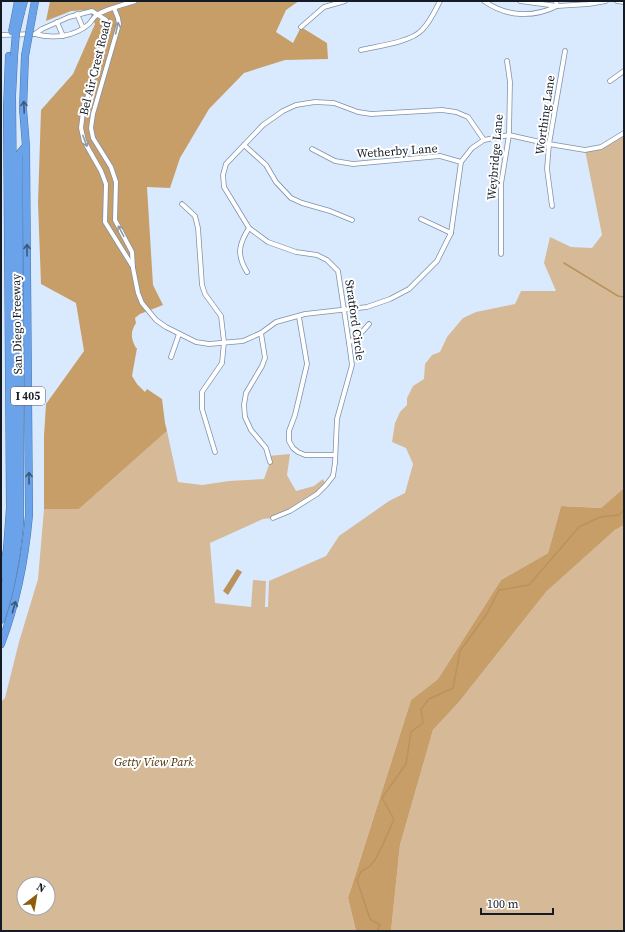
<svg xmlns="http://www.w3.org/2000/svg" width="625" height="932" font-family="'Source Serif 4',serif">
<rect width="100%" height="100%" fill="#d9eaff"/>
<g fill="#d6ba97" fill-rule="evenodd">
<path d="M624,133V488L601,508L561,506L548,553L501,580L438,679L411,700L348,898L356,931H1V702L5,698L19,642L38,579L44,509H79L167,431L178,482L202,485L229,481L264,479L270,462L268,456L290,454L287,475L296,491L314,486L323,479L326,485L317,494L290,511L273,518L263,519L210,543L215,603L251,607L253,580L266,581L265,607H268L269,581L326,556L339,536L389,501L405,493L413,464L406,448L392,442L395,423L400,412L407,405V398L413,386L424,379L425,364L432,355L440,352L447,337L463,318L476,312L515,304L521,291H556L544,263L550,237L571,247L592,248L602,235L585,150L601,147ZM24,884H48V908H24Z"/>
<path d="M624,525V931H391L400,845L433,730L459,702L546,592L615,530Z"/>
</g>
<g fill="#c89e68">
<path d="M50,1H299L286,10L276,32L293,43L301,27L327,43L328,59L285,60L244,73L209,109L180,158L170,188L147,187L153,285L163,305L140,314L135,318L136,323C130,332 131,339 136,348H137L132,376L137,384L145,392L147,389L162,399L165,423L167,431L79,509H44V436L46,404L84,351L76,303L41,284L38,203L41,110L73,74L95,24L89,10L71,11L46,21Z"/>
<path d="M624,488V525L615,530L546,592L459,702L433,730L400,845L391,931H356L348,898L411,700L438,679L501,580L548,553L561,506L601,508Z"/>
</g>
<path fill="#bb925c" d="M237,569L242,572L228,595L223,591Z"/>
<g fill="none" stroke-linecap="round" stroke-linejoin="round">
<g stroke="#bb925c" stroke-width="1.5">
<path d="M564,263L618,296L624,297"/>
<path d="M377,931L380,925L370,919L357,880C362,867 363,872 371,865C379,857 389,830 394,819L382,798L406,764L411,732L423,723L421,709L429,699L453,688L460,651L486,615L499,590L529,585L579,527L600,517L619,515L624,510"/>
</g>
<defs>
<g id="minor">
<path d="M484,1C507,17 533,18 557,6L556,1"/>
<path d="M520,1L557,6L589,4L606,1"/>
<path d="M617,1L624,2"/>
<path d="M114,8L118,18L119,24L93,114L91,128L93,138L111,167L116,182L115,220L132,252L133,268L138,293L142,303L156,320L166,327L196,342L209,344L243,341L261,333L276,322L305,314L367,307L390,299L409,289L437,261L451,233L461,162L472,148L484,140L509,135L549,144L585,150L601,147L624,133"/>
<path d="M77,14L83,28"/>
<path d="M57,22L63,36"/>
<path d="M301,27L324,7L345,1"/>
<path d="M35,34C53,39 74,37 89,24C92,21 93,17 97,15C103,10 126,4 135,1"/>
<path d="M1,35L35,34L42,29L69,17L92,11L106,20L108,26L83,112L81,128L84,141L101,171L106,184L105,222L133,267"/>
<path d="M361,50C378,46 411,42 422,30C430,22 435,11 440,1"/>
<path d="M610,81L624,71"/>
<path d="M244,145L266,165L276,182L291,198L302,203L330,211L352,220"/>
<path d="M312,149L335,161L353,164L440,156L461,162"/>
<path d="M182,204L195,216L198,228L202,285L205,294L221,316L224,342L222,363L202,392V409L215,452"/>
<path d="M552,206L547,169L549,144L565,51"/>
<path d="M421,219L451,233"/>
<path d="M501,254V184L509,135L510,82L507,61"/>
<path d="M247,272C236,254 239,244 249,228"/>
<path d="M299,317L307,364L295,415L289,431V441L293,448L298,452L305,455H335"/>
<path d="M261,333L265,358L262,366L246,393L244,405L245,417L251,430L266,448L270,462"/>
<path d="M349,343L363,331L369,324"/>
<path d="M171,357L179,334"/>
<path d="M273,518L290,511L317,494L326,485L333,476L335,463L337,419L352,365L349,343L338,271L327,260L317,255L296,252L268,242L249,228L224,187L223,175L226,164L263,125L283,111L296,105L315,102L334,103L358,112L371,114L442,110L456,112L468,117L484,140"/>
</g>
<g id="motorway">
<path d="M16,12L18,1"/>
<path d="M21,12L24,1"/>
<path d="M33,12L35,1"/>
<path d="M2,576L7,549L10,508L7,109L9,56"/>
<path d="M1,602C10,569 14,536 16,503L12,96L14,56"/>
<path d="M1,620C12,588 17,555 20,523L19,154L26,146"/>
<path d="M1,644C17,602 25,560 29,515L26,146L23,109L25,56"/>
</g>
</defs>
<use href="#minor" stroke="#7e91aa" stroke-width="5.5"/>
<use href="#motorway" stroke="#4d73a5" stroke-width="8"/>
<use href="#minor" stroke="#fff" stroke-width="4"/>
<use href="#motorway" stroke="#6ba3ea" stroke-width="7"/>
<defs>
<g id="motorway-bridge">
<path d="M12,32L16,12"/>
<path d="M14,56L16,33L21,12"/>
<path d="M25,56L33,12"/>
</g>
</defs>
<use href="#motorway-bridge" stroke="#4d73a5" stroke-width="8" stroke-linecap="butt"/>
<use href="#motorway-bridge" stroke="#6ba3ea" stroke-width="7"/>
</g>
<defs><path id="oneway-shaft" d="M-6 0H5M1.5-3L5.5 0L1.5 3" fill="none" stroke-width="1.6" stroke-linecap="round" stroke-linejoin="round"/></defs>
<g stroke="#95989c">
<use href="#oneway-shaft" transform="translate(117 28) rotate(-77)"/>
<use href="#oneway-shaft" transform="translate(85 141) rotate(69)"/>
<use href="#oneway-shaft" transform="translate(121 231) rotate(-118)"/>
</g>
<g stroke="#3b587d">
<use href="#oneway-shaft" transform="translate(24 107) rotate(-92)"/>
<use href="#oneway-shaft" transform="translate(27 250) rotate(-90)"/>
<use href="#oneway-shaft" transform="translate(29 478) rotate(-90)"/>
<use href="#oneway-shaft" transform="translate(14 607) rotate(-74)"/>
</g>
<g text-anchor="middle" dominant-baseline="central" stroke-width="4" stroke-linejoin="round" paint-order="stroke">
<rect fill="#fff" stroke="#5a5f66" stroke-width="1" x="11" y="387" width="34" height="18" rx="3"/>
<g font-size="11" font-weight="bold" fill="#141b24">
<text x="28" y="396">I 405</text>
</g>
<g font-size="12" fill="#141b24" stroke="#fff">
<text transform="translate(95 68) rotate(-76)">Bel Air Crest Road</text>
<text transform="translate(545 115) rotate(-82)">Worthing Lane</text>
<text transform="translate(397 151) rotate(-4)">Wetherby Lane</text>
<text transform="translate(495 157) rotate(-85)">Weybridge Lane</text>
<text transform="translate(355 320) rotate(82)">Stratford Circle</text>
<text transform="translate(17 324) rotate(-91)">San Diego Freeway</text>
</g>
<g font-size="12" font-style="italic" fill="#4e3104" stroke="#fff">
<text x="154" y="762">Getty View Park</text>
</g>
</g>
<rect width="625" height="932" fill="none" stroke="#141b24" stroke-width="4"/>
<g transform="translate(36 896) rotate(31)"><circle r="19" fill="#ffffff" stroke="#a1a4a7"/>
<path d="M0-3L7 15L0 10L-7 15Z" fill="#8f5e09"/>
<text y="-6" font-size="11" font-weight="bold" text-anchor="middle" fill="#141b24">N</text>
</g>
<path d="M481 908v6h72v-6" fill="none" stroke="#141b24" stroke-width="2"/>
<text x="487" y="908" font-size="12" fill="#141b24" stroke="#ffffff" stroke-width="3" paint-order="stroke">100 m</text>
</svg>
